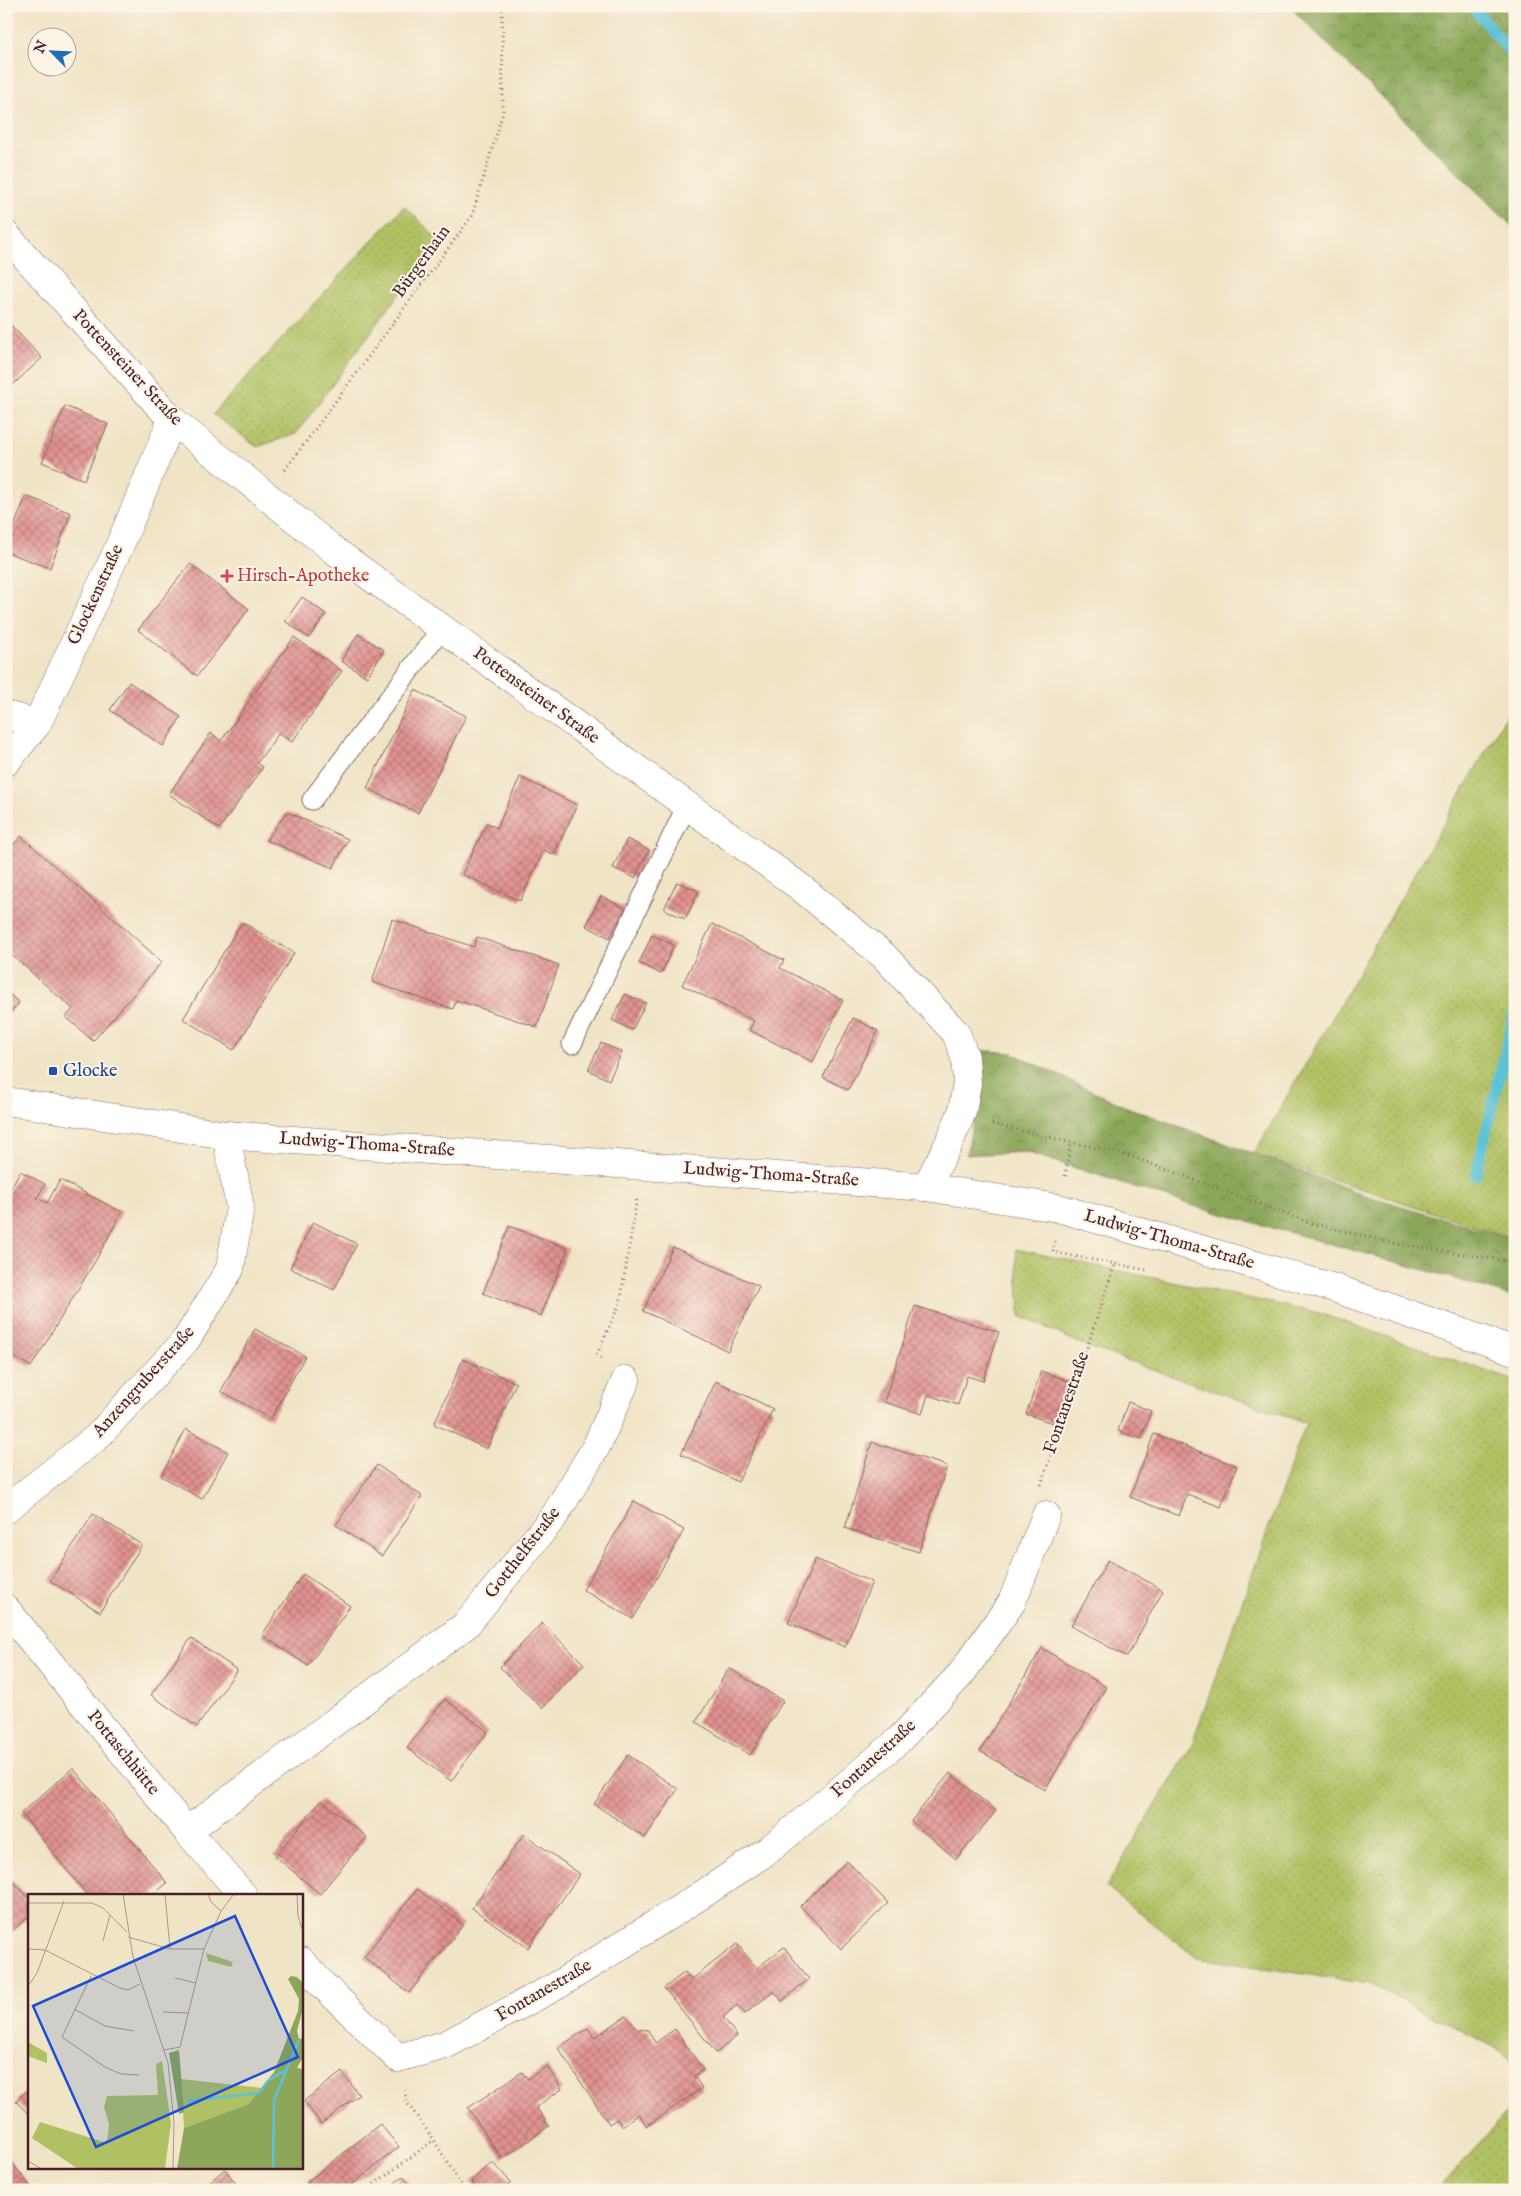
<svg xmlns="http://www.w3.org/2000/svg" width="1521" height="2196" font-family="'IM FELL English',serif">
<defs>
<pattern id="grass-dots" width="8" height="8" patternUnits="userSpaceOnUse" patternTransform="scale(1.25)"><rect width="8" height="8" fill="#b0c164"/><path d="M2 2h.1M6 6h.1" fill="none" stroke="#99a557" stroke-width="1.8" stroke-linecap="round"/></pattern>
<pattern id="forest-crowns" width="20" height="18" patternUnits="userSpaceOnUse" patternTransform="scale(1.25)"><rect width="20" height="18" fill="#8ca75a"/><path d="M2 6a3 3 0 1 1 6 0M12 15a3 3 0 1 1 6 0" fill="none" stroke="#74874b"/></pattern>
<pattern id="building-cross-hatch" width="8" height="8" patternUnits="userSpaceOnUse" patternTransform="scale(1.25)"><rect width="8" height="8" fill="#e19391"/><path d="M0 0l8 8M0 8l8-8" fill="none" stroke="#b87777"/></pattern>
</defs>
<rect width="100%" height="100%" fill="#fcf5e5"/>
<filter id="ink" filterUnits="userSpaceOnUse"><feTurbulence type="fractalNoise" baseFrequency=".02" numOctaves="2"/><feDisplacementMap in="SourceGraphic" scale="10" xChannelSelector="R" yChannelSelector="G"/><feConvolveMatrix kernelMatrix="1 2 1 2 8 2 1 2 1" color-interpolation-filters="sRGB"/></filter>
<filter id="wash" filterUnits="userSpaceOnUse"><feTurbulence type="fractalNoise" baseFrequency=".0096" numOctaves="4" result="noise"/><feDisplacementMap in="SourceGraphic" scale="20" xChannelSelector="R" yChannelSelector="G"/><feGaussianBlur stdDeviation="1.12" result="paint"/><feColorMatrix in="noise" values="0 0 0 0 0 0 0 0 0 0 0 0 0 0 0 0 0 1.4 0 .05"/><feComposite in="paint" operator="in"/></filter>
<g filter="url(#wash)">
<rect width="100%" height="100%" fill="#f0e4c6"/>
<g fill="url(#grass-dots)" stroke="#7d7048">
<path d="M404,206L439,240L296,434L257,447L213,414Z"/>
<path d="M1515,700V1239L1254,1154Z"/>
<path d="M1016,1249L1319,1313L1515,1381V2063L1494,2047L1370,1984L1197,1958L1106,1887L1190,1749L1306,1423L1086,1346L1020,1316Z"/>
<path d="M1515,2104V2190H1438Z"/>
</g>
<g fill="url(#forest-crowns)" stroke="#6b6342">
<path d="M1289,6H1515V229Z"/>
<path d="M978,1050L1012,1053L1124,1106L1365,1195L1515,1240V1298L1450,1277L1197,1207L1026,1152L966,1155L985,1069Z"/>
</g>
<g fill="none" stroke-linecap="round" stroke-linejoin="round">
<g stroke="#5bc2d8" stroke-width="11">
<path d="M1472,6L1515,58"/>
<path d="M1476,1175L1515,1011"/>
</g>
</g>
<g id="blocks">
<g fill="url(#building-cross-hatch)">
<path d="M6,320L42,358L6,391Z"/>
<path d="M65,406L108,424L84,480L42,462Z"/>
<path d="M26,496L71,513L50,568L6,552V547Z"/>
<path d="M190,564L249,609L197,676L138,630Z"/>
<path d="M302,597L326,614L309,638L285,621Z"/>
<path d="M358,634L384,650L367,677L341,661Z"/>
<path d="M294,637L342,671L292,742L279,733L257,763L263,767L219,829L169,794L211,733L221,741Z"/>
<path d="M129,682L181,717L163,746L110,710Z"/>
<path d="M415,690L466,716L418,813L367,788Z"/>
<path d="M520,777L577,805L554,855L544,850L520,901L462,874L487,823L497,828Z"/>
<path d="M287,812L348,839L333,868L266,840Z"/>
<path d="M21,836L162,962L93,1041L66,1017L73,1009L6,950V853Z"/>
<path d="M627,839L649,850L635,878L613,868Z"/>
<path d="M677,882L699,891L685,919L664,909Z"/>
<path d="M601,896L625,908L610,938L586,926Z"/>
<path d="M392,919L474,947L477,937L559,965L537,1027L456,1000L453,1009L372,982Z"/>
<path d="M242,922L294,953L234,1050L183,1019Z"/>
<path d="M712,924L784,960L780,968L843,1000L813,1062L749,1030L754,1021L682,985Z"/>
<path d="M652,935L674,945L661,974L639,963Z"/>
<path d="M6,991L19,1003L6,1017Z"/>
<path d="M625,994L646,1003L632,1030L612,1020Z"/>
<path d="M853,1018L878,1031L848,1090L823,1077Z"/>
<path d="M601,1043L622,1052L609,1080L588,1070Z"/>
<path d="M20,1171L45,1184L37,1198L47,1203L60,1180L122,1212L97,1258L31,1367L6,1352V1197Z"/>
<path d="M313,1222L357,1244L334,1290L290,1268Z"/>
<path d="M509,1226L568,1248L541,1316L483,1293Z"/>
<path d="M673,1247L759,1286L728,1351L643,1311Z"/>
<path d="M915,1306L999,1332L983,1381L967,1376L958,1405L928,1395L922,1414L884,1402Z"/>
<path d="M255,1329L305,1356L271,1419L221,1391Z"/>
<path d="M463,1359L516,1383L487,1449L434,1424Z"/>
<path d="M1041,1371L1072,1382L1058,1425L1026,1414Z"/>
<path d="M716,1381L773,1409L738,1482L681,1454Z"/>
<path d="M1128,1402L1151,1411L1141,1439L1118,1431Z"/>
<path d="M186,1429L228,1452L202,1499L161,1476Z"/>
<path d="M1154,1434L1237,1466L1221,1507L1187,1494L1179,1516L1130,1497Z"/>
<path d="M872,1442L947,1466L919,1552L845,1528Z"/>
<path d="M377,1465L422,1496L382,1556L336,1525Z"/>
<path d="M634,1501L684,1530L633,1619L583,1590Z"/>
<path d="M93,1514L142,1545L100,1612L50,1581Z"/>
<path d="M815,1559L872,1582L845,1647L788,1623Z"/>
<path d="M1108,1560L1163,1590L1127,1657L1071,1626Z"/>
<path d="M303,1574L350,1606L308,1666L262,1635Z"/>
<path d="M542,1623L584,1664L542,1708L500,1667Z"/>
<path d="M191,1638L237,1670L197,1727L151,1695Z"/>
<path d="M1042,1648L1106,1687L1045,1790L980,1751Z"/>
<path d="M729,1668L783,1701L750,1755L696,1722Z"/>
<path d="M445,1699L488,1732L451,1781L407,1748Z"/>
<path d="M628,1755L678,1789L645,1838L594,1804Z"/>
<path d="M73,1768L167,1883L153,1895H87L21,1813Z"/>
<path d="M950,1773L996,1811L956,1859L911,1821Z"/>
<path d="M321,1800L367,1837L320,1894L275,1856Z"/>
<path d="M524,1834L580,1874L528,1948L472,1908Z"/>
<path d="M847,1861L888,1903L841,1949L800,1906Z"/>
<path d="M6,1874L29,1898V1916L6,1937Z"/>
<path d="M417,1889L463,1925L409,1993L364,1957Z"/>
<path d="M737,1944L757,1968L784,1947L809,1979L782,2001L774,1991L745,2014L737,2005L723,2017L737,2036L716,2053L664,1988L685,1972L691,1980Z"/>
<path d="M626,2016L637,2029L648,2030L655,2043L675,2029L703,2070L694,2076L702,2088L647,2126L639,2114L622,2126L617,2119L609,2124L558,2048L588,2028L594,2038Z"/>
<path d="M547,2066L562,2089L536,2107L549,2126L502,2159L468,2108L522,2072L528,2079Z"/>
<path d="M342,2072L359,2095L321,2124L304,2101Z"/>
<path d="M29,2088V2115L16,2101Z"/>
<path d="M380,2124L399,2147L345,2190H314L307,2182Z"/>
<path d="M6,2155L33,2190H6Z"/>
<path d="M492,2162L512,2183L505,2190H478L471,2181Z"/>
<path d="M225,2169L241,2190H200Z"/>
<path d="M403,2176L414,2190H387Z"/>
</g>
</g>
</g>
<g filter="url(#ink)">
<use href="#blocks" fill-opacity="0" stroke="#846461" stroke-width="1"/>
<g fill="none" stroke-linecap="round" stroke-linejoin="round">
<defs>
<g id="service">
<path d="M312,800L442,628"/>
<path d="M572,1044L687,805"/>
</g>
<g id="minor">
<path d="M6,235L172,420L335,551L800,887L884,956L956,1033L965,1057L967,1083L962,1112L948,1145L926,1187"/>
<path d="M6,715L37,724"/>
<path d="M6,762L37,724L119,547L172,420"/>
<path d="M6,1509L97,1437L186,1340L230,1269L240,1207L226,1135"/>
<path d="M6,1609L187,1831L243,1895"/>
<path d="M187,1831L466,1625L555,1515L596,1447L626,1380"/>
<path d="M301,1961L322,1984L398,2058L445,2045L558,1985L700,1896L770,1849L838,1792L899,1740L961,1674L1012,1602L1046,1515"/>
</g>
<path id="tertiary" d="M6,1101L226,1135L926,1187L1058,1208L1331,1287L1515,1351"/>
</defs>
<use href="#service" stroke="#846461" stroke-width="21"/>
<use href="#minor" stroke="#846461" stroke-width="29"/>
<use href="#tertiary" stroke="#846461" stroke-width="29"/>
<g stroke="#846461" stroke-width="3" stroke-dasharray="1 4" stroke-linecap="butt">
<path d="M285,470L472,216L503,112L502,6"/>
<path d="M992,1124L1130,1156L1310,1223L1398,1244L1515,1262"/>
<path d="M1065,1176L1071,1141"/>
<path d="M1055,1241L1053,1252L1147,1270"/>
<path d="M601,1358L597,1354L620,1303L637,1198"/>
<path d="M1041,1485L1115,1264"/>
<path d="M404,2090L408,2104L434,2140L464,2190"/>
<path d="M366,2190L434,2140"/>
</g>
<use href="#service" stroke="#fff" stroke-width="19"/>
<use href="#minor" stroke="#fff" stroke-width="28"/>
<use href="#tertiary" stroke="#fff" stroke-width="28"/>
</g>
</g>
<path fill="#e0444e" stroke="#fcf5e5" stroke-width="2" d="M224.5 568.5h5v5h5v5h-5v5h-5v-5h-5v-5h5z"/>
<rect fill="#1a4fb4" stroke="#fcf5e5" stroke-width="2" x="48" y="1066" width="10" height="10" rx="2.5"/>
<g text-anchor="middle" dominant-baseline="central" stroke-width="4" stroke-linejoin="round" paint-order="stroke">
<g font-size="18" fill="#4a1f2b" stroke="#fcf5e5">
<text transform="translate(422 262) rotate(-54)">Bürgerhain</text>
<text transform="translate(127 368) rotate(47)">Pottensteiner Straße</text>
<text transform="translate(96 595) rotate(-65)">Glockenstraße</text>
<text transform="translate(536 696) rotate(36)">Pottensteiner Straße</text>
<text transform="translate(367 1145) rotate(4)">Ludwig-Thoma-Straße</text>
<text transform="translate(771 1175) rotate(4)">Ludwig-Thoma-Straße</text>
<text transform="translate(1169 1240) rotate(16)">Ludwig-Thoma-Straße</text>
<text transform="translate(144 1382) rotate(-48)">Anzengruberstraße</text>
<text transform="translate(1067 1403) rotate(-71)">Fontanestraße</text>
<text transform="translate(523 1553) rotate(-52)">Gotthelfstraße</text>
<text transform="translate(123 1753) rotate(51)">Pottaschhütte</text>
<text transform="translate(874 1759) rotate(-42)">Fontanestraße</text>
<text transform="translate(544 1991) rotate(-30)">Fontanestraße</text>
</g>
<g font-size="18" fill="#be3a42" stroke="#fcf5e5" text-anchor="start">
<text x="237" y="576">Hirsch-Apotheke</text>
</g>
<g font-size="18" fill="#164399" stroke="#fcf5e5" text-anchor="start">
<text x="63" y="1071">Glocke</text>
</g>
</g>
<g transform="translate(28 1894)">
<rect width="275" height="275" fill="#f0e4c6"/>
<path d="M178,59L205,68L203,73L180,67ZM0,148L19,159V169L0,162ZM134,167L143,229L137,275H50L4,244L12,228L79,249L81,230L76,213L79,202L130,201L128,170ZM153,185L234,194L222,210L156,234Z" fill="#b0c164"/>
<path d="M263,82L269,83L275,89L274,118L269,137L271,145L275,144V163L269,174L275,175V275H149L156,234L221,210L246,178L270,117L271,105L260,85ZM151,156L156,218L151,220L141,159Z" fill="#8ca75a"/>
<path fill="none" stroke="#5bc2d8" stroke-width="2.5" d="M160,207L231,199L240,187L259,175M245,275L246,206L271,146"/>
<path fill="none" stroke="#ae9588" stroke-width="1" d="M95,0L105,63L140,169L146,229L145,275M137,0L142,55M180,0L183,8L193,17M269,0L270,22L275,38M0,9H64L75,14L99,38M100,43L142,55H176M75,47L82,21M0,55L17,56L92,94L100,96L112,90M63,82L34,143L77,173L93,180L111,181M147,84L168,89M0,92L9,79L36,7M46,115L77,132L106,137M135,118L161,119M136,156L152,153L176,55L193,17L206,0M0,267L14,275"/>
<path fill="#1d4ed8" fill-opacity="0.15" stroke="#1d4ed8" stroke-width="2.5" d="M207,22L270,163L68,253L5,112Z"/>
<rect width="275" height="275" fill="none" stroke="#4a1f2b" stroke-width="2.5"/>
</g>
<rect width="1521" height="2196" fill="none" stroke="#fcf5e5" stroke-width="25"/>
<g transform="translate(52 52) rotate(294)"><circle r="24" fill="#fcf5e5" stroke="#b59f9b"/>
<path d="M0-4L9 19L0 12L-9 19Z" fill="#1f6fb2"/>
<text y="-8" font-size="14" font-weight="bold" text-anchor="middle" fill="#4a1f2b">N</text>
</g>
</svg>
